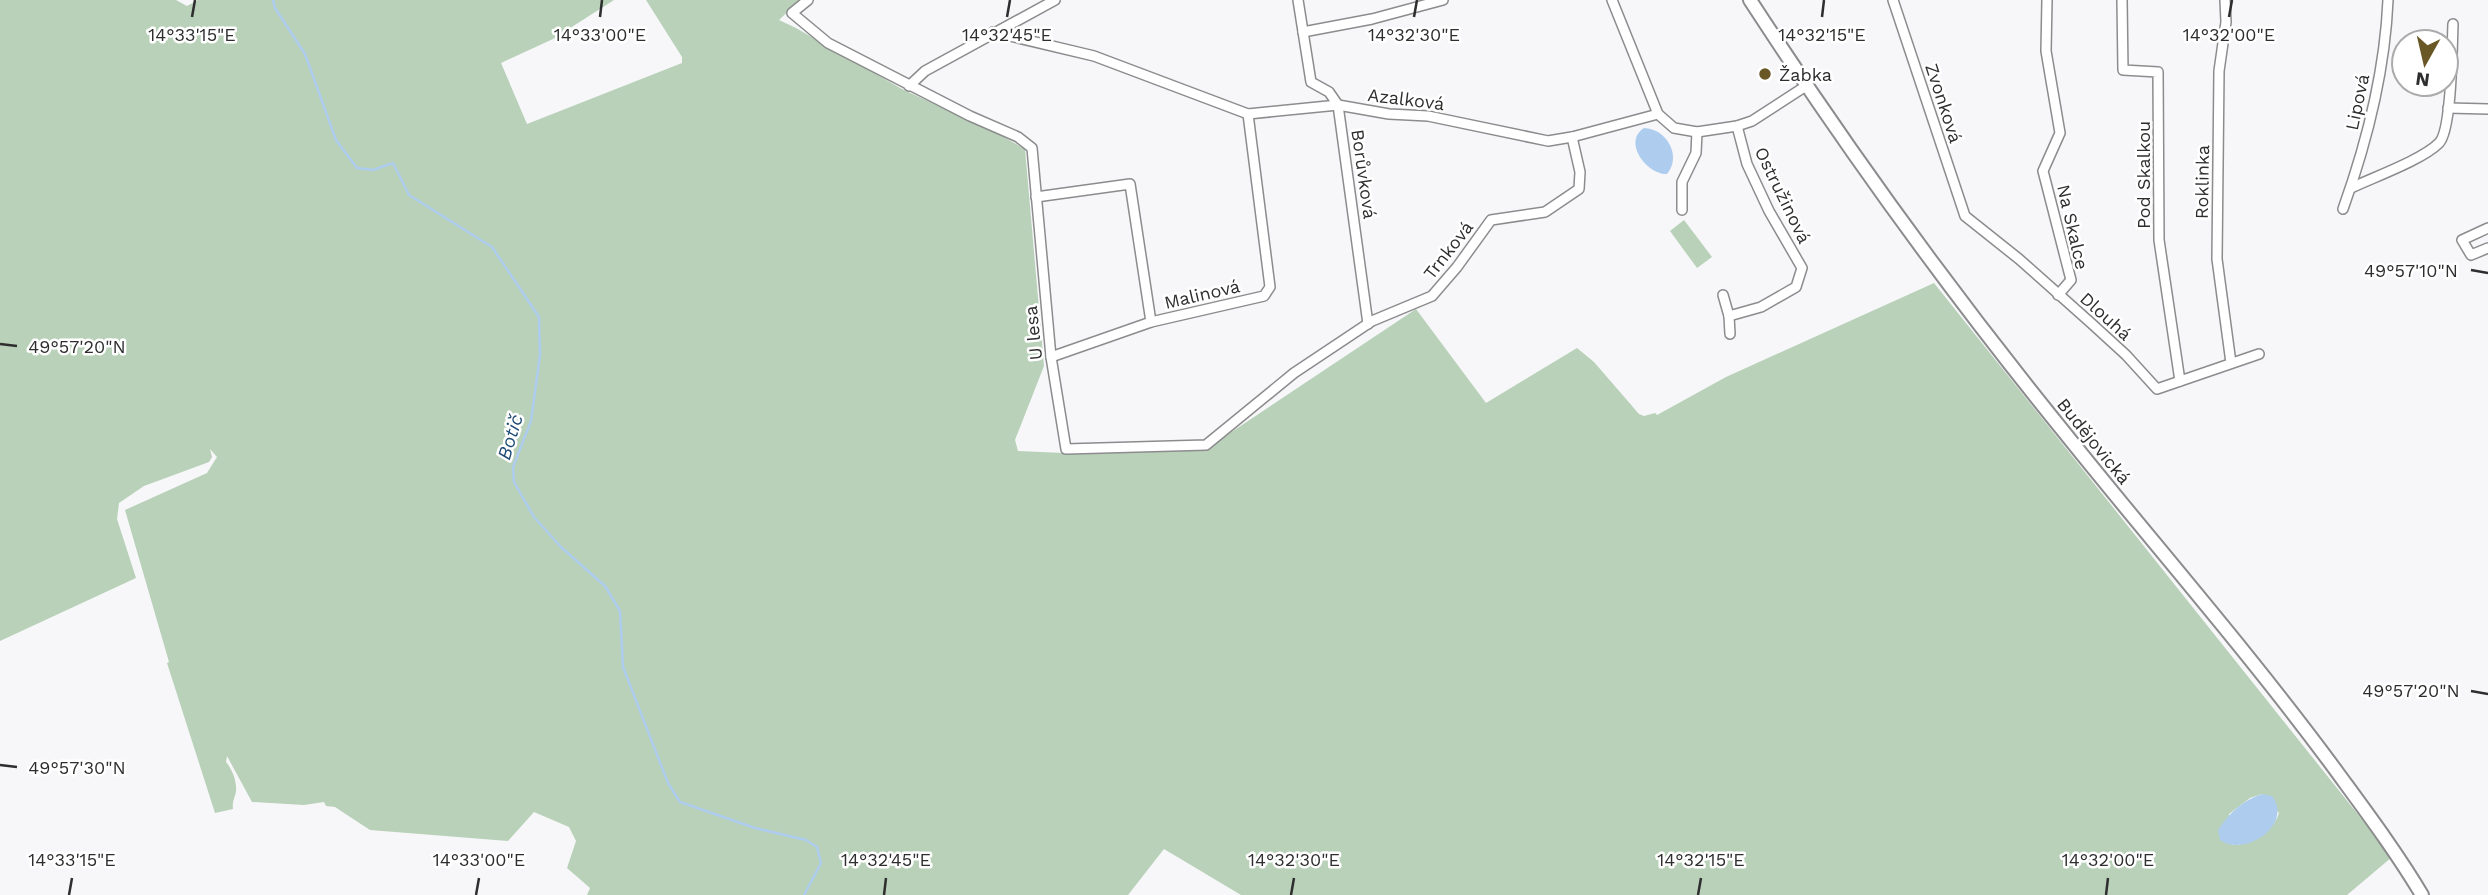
<svg xmlns="http://www.w3.org/2000/svg" width="2488" height="895" font-family="'Work Sans',sans-serif">
<rect width="100%" height="100%" fill="#f7f7fa"/>
<g fill="#b8d1b8" fill-rule="evenodd">
<path d="M0,0H176L187,6L198,0H614L553,39L501,63L527,124L682,63V57L646,0H800L779,20L796,28L902,89L1000,135L1025,149L1044,366L1015,440L1018,451L1064,453L1206,449L1416,309L1486,403L1577,348L1594,362L1639,414L1644,416L1655,413L1657,415L1726,377L1934,283L2392,857L2347,895H1241L1164,849L1128,895H587L590,888L567,868L576,841L569,827L534,812L508,841L370,830L335,807L326,806L324,802L304,805L252,802L227,756L226,762C232,769 237,781 236,791C235,798 232,801 233,809L215,813L167,663L169,662L125,510L207,473L217,457L210,449L212,457L209,462L144,486L119,503L117,519L136,578L0,641ZM2262,794L2279,813C2273,832 2251,845 2232,845L2229,814L2250,798Z"/>
<path d="M1684,220L1712,257L1697,268L1670,231Z"/>
</g>
<g fill="#aecdee">
<path d="M1644,128C1667,129 1682,156 1667,174C1647,175 1622,142 1644,128Z"/>
<path d="M2262,794L2272,796C2294,824 2245,858 2220,840L2218,830C2230,812 2242,801 2262,794Z"/>
</g>
<g fill="none" stroke-linecap="round" stroke-linejoin="round">
<path stroke="#aecdee" stroke-width="2.5" d="M273,0L275,8L305,54L336,140L357,168L373,170L393,163L409,195L492,247L539,317L540,355L531,421L513,467L514,482L534,517L561,547L605,586L620,611L623,667L668,783L680,802L755,828L806,840L817,847L821,863L804,895"/>
<defs>
<g id="minor">
<path d="M808,0L792,13L828,43L970,116L1018,137L1032,148L1051,357L1066,449L1206,445L1294,373L1372,321L1432,296L1457,267L1491,220L1545,212L1579,189L1580,172L1572,137"/>
<path d="M1298,0L1311,82L1329,92L1338,105L1368,324"/>
<path d="M1612,0L1658,114L1674,128L1697,132L1737,126L1752,121L1806,86"/>
<path d="M1893,0L1965,216L2019,259L2091,323L2126,355L2157,389L2259,354"/>
<path d="M2047,0L2046,51L2060,133L2043,171L2071,280L2058,295"/>
<path d="M2122,0L2123,70L2158,72L2159,240L2180,381"/>
<path d="M2225,0L2226,22L2219,71L2217,259L2231,363"/>
<path d="M993,32L1094,56L1248,114L1338,105L1389,114L1428,116L1548,141L1572,137L1658,114"/>
<path d="M1303,32L1372,19L1443,0"/>
<path d="M909,86L925,71L1055,0"/>
<path d="M2448,108L2488,109"/>
<path d="M2351,188C2374,177 2422,160 2439,143C2452,130 2452,46 2453,24"/>
<path d="M1036,197L1130,184L1151,322"/>
<path d="M2343,209C2367,142 2385,71 2388,0"/>
<path d="M1682,210V182L1696,153L1697,132"/>
<path d="M2488,228L2462,240L2471,255L2488,248"/>
<path d="M1723,295L1729,316L1730,334"/>
<path d="M1729,316L1761,307L1796,287L1802,268L1769,211L1747,164L1737,126"/>
<path d="M1051,357L1151,322L1264,296L1270,287L1248,114"/>
</g>
<path id="major" d="M1750,0C1847,149 1952,294 2064,432C2152,542 2245,648 2329,761C2361,805 2394,848 2422,895"/>
</defs>
<use href="#minor" stroke="#8c8c8e" stroke-width="12"/>
<use href="#major" stroke="#8c8c8e" stroke-width="16"/>
<use href="#minor" stroke="#fff" stroke-width="9"/>
<use href="#major" stroke="#fff" stroke-width="12"/>
</g>
<path fill="none" stroke="#2e2e2f" stroke-width="2.5" d="M192,17L195,0M600,17L602,0M1007,17L1010,0M1414,17L1417,0M1822,17L1824,0M2229,17L2232,0M2471,270L2488,273M0,344L17,346M2471,691L2488,694M0,765L17,767M69,895L72,878M476,895L479,878M884,895L886,878M1291,895L1294,878M1698,895L1701,878M2106,895L2108,878"/>
<circle fill="#695826" stroke="#fff" stroke-width="2.5" cx="1765" cy="74" r="7"/>
<g text-anchor="middle" dominant-baseline="central" stroke-width="5" stroke-linejoin="round" paint-order="stroke">
<g font-size="18" fill="#2e2e2f" stroke="#fff" text-anchor="start">
<text x="1779" y="74">Žabka</text>
</g>
<g font-size="18" fill="#2e2e2f" stroke="#fff">
<text transform="translate(1406 99) rotate(7)">Azalková</text>
<text transform="translate(2357 102) rotate(-78)">Lipová</text>
<text transform="translate(1944 103) rotate(72)">Zvonková</text>
<text transform="translate(1364 174) rotate(82)">Borůvková</text>
<text transform="translate(2143 175) rotate(-90)">Pod Skalkou</text>
<text transform="translate(2202 182) rotate(-89)">Roklinka</text>
<text transform="translate(1783 195) rotate(64)">Ostružinová</text>
<text transform="translate(2073 227) rotate(77)">Na Skalce</text>
<text transform="translate(1448 250) rotate(-52)">Trnková</text>
<text transform="translate(1202 294) rotate(-13)">Malinová</text>
<text transform="translate(2106 316) rotate(42)">Dlouhá</text>
<text transform="translate(1033 333) rotate(-96)">U lesa</text>
<text transform="translate(2094 441) rotate(51)">Budějovická</text>
</g>
<g font-size="19" font-style="italic" fill="#1f4b75" stroke="#fff">
<text transform="translate(510 437) rotate(-73)">Botič</text>
</g>
</g>
<g font-size="18" text-anchor="middle" fill="#2e2e2f" stroke="#fff" stroke-width="5" stroke-linejoin="round" paint-order="stroke">
<text x="192" y="41">14°33'15"E</text>
<text x="600" y="41">14°33'00"E</text>
<text x="1007" y="41">14°32'45"E</text>
<text x="1414" y="41">14°32'30"E</text>
<text x="1822" y="41">14°32'15"E</text>
<text x="2229" y="41">14°32'00"E</text>
<text x="2411" y="277">49°57'10"N</text>
<text x="77" y="353">49°57'20"N</text>
<text x="2411" y="697">49°57'20"N</text>
<text x="77" y="774">49°57'30"N</text>
<text x="72" y="866">14°33'15"E</text>
<text x="479" y="866">14°33'00"E</text>
<text x="886" y="866">14°32'45"E</text>
<text x="1294" y="866">14°32'30"E</text>
<text x="1701" y="866">14°32'15"E</text>
<text x="2108" y="866">14°32'00"E</text>
</g>
<g transform="translate(2425 63) rotate(188)"><circle r="33" fill="#ffffff" stroke="#ababac" stroke-width="2"/>
<path d="M0-5L12 26L0 18L-12 26Z" fill="#695826"/>
<text y="-10" font-size="19" font-weight="bold" text-anchor="middle" fill="#2e2e2f">N</text>
</g>
</svg>
